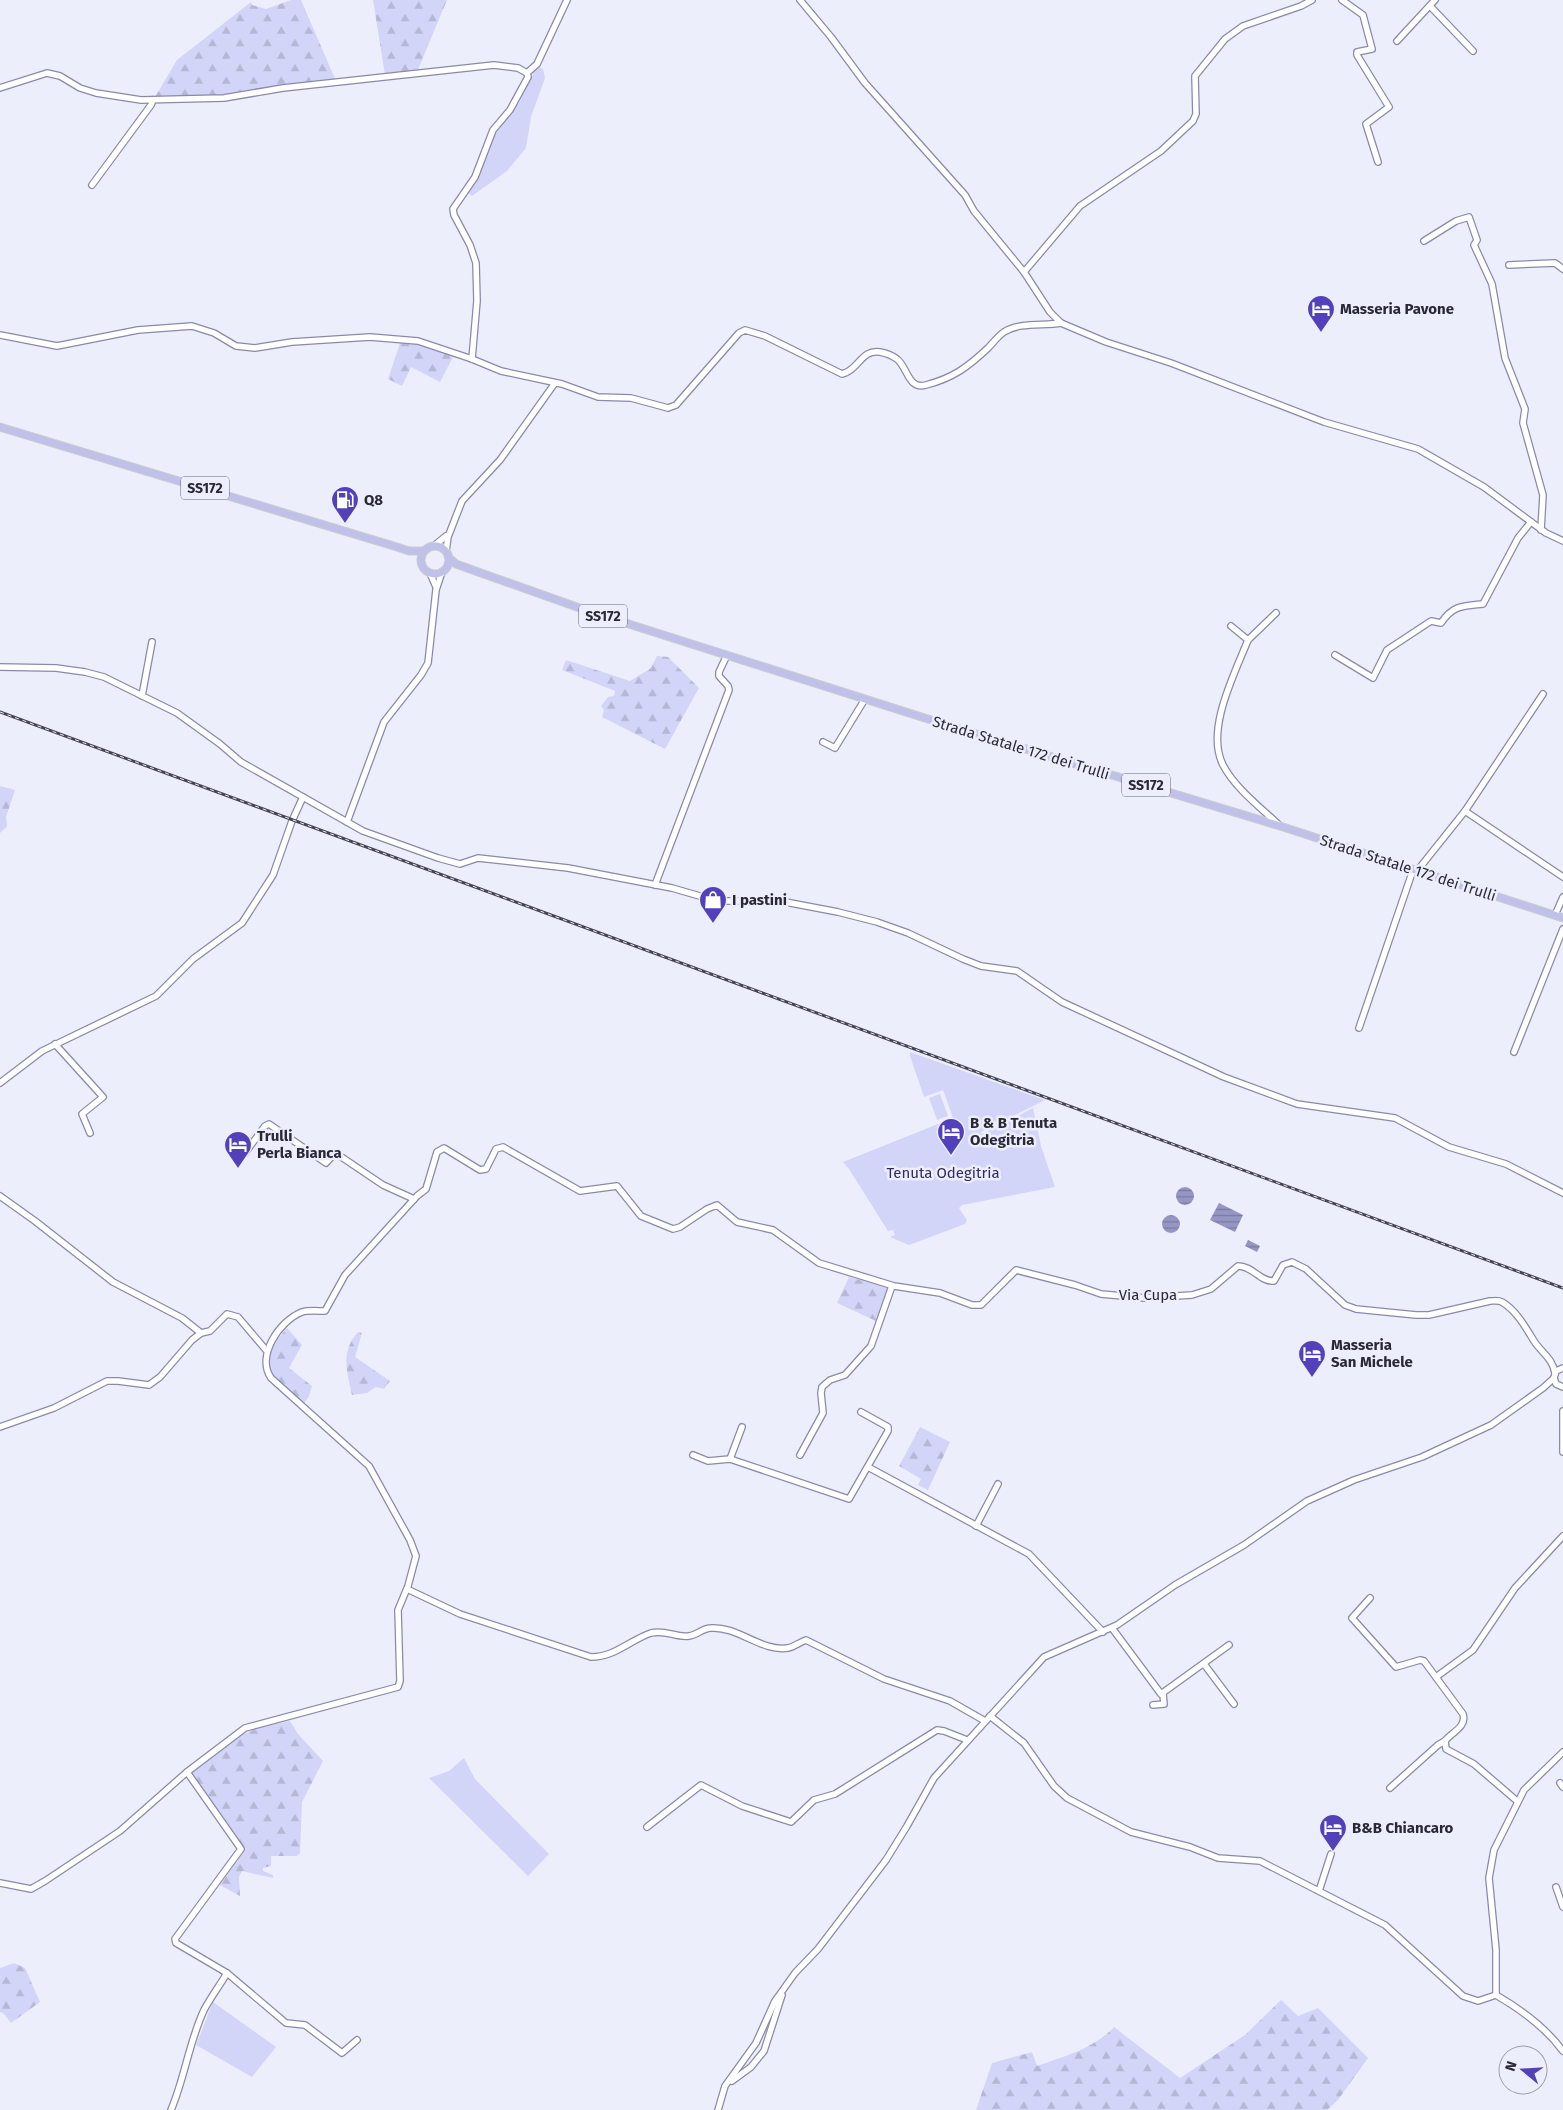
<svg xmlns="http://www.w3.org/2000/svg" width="1563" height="2110" font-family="'Fira Sans',sans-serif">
<defs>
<pattern id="forest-firs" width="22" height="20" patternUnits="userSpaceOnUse" patternTransform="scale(1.25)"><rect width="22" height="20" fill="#d3d5f8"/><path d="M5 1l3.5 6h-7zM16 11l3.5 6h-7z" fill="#b5b7d5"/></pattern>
<pattern id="water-rules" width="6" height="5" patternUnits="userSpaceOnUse" patternTransform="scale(1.25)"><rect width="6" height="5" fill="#9596c4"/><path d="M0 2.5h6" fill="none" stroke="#7a7aa0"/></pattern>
</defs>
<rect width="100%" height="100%" fill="#edeefb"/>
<g fill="#d3d5f8">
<path d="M537,66L543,69L545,78L531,117L526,148L507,171L472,196L467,192L490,142L506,118L519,103Z"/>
<path d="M910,1052L1045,1100L981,1132L982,1134L1033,1108L1041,1146L1055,1187L962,1205L959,1208L967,1220L965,1224L909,1245L890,1237L895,1235L893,1230L888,1231L849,1169L843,1162L953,1118L943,1090L924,1097L910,1056Z"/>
<path d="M940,1094L948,1116L937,1120L929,1098Z"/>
<path d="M464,1758L475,1779L549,1854L528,1876L429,1778L449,1771Z"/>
<path d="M213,2002L276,2047L252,2077L196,2045Z"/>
</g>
<g fill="url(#forest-firs)">
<path d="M291,0H301L336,81L225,96L155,97L177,60L251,2L252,5L266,9Z"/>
<path d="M373,0H447L417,72L385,75Z"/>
<path d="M400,343L418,344L454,355L440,382L411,367L402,386L388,379Z"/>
<path d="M657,656L668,657L699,688L665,749L602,717L604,710L601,706L608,697L614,696L615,691L562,670L566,660L630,681L651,668Z"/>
<path d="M0,786L15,790L6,817L7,826L0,833Z"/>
<path d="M849,1277L888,1288L876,1321L837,1303Z"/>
<path d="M287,1328L302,1345L289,1368L312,1386L309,1396L303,1405L268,1370L271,1347Z"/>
<path d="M358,1332L362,1333L355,1357L390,1381L384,1389L376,1387L367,1393L352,1395C347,1371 340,1352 358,1332Z"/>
<path d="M920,1427L950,1442L928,1490L918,1485L921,1479L899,1466Z"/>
<path d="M290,1721L298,1734L323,1761L302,1802L300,1853L297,1856H271V1866L263,1868V1871L273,1875V1878L242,1871L239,1877L240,1896L220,1885L243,1853L190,1774L244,1734L260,1727Z"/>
<path d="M14,1963L25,1968L40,2002L11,2023L4,2014L0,2012V1968Z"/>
<path d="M1281,2000L1298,2016L1318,2008L1368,2058L1338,2100L1327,2110H976L992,2063L1032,2052L1037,2066C1065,2056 1093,2049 1114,2027L1180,2078L1245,2035Z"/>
</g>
<g fill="url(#water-rules)">
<circle cx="1185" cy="1196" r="9"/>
<path d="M1219,1203L1243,1215L1235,1232L1210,1220Z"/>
<circle cx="1171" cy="1224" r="9"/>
<path d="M1248,1240L1260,1246L1257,1252L1245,1246Z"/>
</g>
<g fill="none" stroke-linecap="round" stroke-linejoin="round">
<defs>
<g id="minor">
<path d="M800,0L831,37L865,83L965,195L974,211L1024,272L1050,312L1061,323L1106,342L1171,363L1324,422L1418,449L1484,487L1546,533L1563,541"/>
<path d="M1342,0L1363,15L1372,49L1357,52V55L1389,107L1366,124L1378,162"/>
<path d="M1430,6L1473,51"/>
<path d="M1397,41L1435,0"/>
<path d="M527,73L537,64L567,0"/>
<path d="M0,88L47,73L60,76L80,88L96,93L141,100L224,98L283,88L494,65L518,68L527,73"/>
<path d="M92,185L151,105L153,100"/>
<path d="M1424,241L1456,221L1469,217L1477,240L1474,245L1492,284L1505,358L1525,409L1523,423L1543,495L1541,530"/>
<path d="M1509,265L1555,263L1563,269"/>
<path d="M1024,272L1080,206L1161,151L1193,121L1196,114L1195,76L1225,39L1243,26L1301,6L1312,0"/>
<path d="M0,335L57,346L138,330L192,326L214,333L236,346L255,348L292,342L370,337L418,341L472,359L501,371L562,384L598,397L631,398L668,408L676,405L739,333L745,330L765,336L842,374C859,370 861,349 880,352C885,353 893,356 897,359C908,368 908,390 926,385C953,378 968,367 988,348C993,343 998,336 1004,332C1019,322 1044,326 1061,323"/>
<path d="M472,359L477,301L476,263L470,245L454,215L453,209L475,177L493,130L510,110L528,77L527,73"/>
<path d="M435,545L446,536"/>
<path d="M446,551L448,537L462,501L500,460L555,383"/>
<path d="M430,573L436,587"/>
<path d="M1231,626L1248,640C1235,673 1205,730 1223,765C1235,788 1260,807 1279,825"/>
<path d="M1248,640L1276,613"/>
<path d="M1335,655L1373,678L1387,650L1431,621L1441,623C1453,605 1463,606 1483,604L1518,538L1531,522"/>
<path d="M0,667L56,668L85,672L104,677L177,713L220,744L241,762L363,831L438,858L460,864L478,858L568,868L672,888L717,901H780L838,912L877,922L908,933L963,959L981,966L1017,971L1062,1002L1224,1077L1297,1104L1395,1118L1449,1147L1506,1164L1563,1193"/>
<path d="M142,696L152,642"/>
<path d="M823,742L835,748L865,699"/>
<path d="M1465,811L1563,877"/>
<path d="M347,822L384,722L421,675L428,663L436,590L442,572"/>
<path d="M1417,871L1465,811L1543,694"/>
<path d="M655,885L729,690L728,686L719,676V672L727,655"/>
<path d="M1555,915L1563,897"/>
<path d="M1359,1028L1413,870"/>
<path d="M55,1044L103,1097L82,1114L90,1133"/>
<path d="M1514,1052L1563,929"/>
<path d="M0,1083L42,1051L156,996L193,959L242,923L273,875L292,821L303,797"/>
<path d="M245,1153L265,1126L269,1124L326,1163L333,1155L337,1154L383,1185L414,1199"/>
<path d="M0,1196L35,1221L113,1282L182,1318L201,1333"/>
<path d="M1563,1368L1556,1371L1554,1378L1556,1384L1563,1387"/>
<path d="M1563,1411V1452"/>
<path d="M0,1427L54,1408L107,1381H118L149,1385L160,1377L192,1340L201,1333L210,1331L227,1314L238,1317L266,1350"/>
<path d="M693,1455L708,1461L730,1459L849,1499L888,1431V1427L861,1412"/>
<path d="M800,1455L823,1413L821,1393L822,1387L830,1380L845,1375L871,1346L892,1286"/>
<path d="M730,1459L742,1427"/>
<path d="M868,1467L1029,1554L1103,1632"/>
<path d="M976,1526L998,1484"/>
<path d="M407,1589L460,1614L591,1657C615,1657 630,1640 651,1633C665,1629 676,1638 689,1636C697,1635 703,1628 711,1628C738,1626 761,1652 788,1648C794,1647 800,1642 806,1640L884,1679L950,1701L985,1721"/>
<path d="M1370,1598L1352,1618L1396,1667L1420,1660L1424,1661L1463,1714C1467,1727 1452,1732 1445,1741L1446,1749L1474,1764L1517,1801"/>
<path d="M1112,1628L1161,1694L1229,1645"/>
<path d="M1204,1664L1234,1704"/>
<path d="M1436,1677L1473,1650L1515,1588L1563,1536"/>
<path d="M1153,1705L1164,1704L1163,1694"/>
<path d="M990,1716L1024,1743L1054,1786L1067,1798L1131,1832L1190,1847L1218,1858L1260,1861L1385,1925L1463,1996L1478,2001L1496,1995C1522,2010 1545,2027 1563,2051"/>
<path d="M1560,1783L1563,1787"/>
<path d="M1390,1788L1438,1745L1445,1741"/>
<path d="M647,1827L701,1785L742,1806L791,1822L814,1800L835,1794L937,1730L944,1731L967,1740"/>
<path d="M0,1883L31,1889L45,1881L120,1831L187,1772L245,1728L398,1687L400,1681L398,1610L408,1586L416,1556L410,1540L369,1466L271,1378C256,1356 279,1321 302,1312C308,1310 318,1311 325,1311L345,1275L417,1196L426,1189L437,1152L444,1148L480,1170L486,1169L496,1149L503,1147L580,1191L617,1186L641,1216L673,1229L680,1227L707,1209L717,1205L737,1222L773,1230L819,1263L894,1286L940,1293L972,1305H981L1016,1270L1075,1285L1101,1294L1145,1298L1192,1295L1211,1289L1238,1266C1253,1266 1260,1282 1274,1281L1283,1265L1292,1262L1306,1269L1345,1305L1356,1309L1416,1315H1429L1490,1301C1494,1301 1498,1300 1502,1302C1516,1310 1526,1328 1534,1341C1541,1352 1553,1359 1555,1373"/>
<path d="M1556,1887L1563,1907"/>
<path d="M1319,1891L1331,1854"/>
<path d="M227,1973L286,2023L305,2025L342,2053L357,2040"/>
<path d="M1496,1995V1950L1489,1878L1494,1850L1524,1790L1563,1752"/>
<path d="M732,2081L751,2067L764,2051L782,1995"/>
<path d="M171,2110C185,2077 189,2042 204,2010C211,1997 220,1985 227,1973L176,1943L175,1939L241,1849L187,1772"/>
<path d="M718,2110L725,2086L756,2043L775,2001L795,1973L818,1949L886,1860L907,1826L934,1778L1044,1657L1117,1625L1175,1585L1244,1545L1307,1501L1354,1480L1422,1457L1491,1425L1543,1388L1554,1378"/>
</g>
<g id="major">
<path d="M0,427L397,547L409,551H424"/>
<circle cx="435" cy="560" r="14"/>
<path d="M449,558L456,564L481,573L591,612L950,726L1280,826L1563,918"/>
</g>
</defs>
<use href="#minor" stroke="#888aa8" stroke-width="8"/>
<use href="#major" stroke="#cbcccf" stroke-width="9"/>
<use href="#minor" stroke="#fff" stroke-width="5.5"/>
<use href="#major" stroke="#c0c1e8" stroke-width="7"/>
<defs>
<path id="rail" d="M0,712L1563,1288"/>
</defs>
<use href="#rail" stroke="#444551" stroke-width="3"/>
<use href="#rail" stroke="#edeefb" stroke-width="1" stroke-dasharray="4" stroke-linecap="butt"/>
</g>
<defs>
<symbol id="hotel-pin" viewBox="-11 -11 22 30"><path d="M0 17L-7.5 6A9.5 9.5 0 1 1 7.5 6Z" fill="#5241b9" stroke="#edeefb"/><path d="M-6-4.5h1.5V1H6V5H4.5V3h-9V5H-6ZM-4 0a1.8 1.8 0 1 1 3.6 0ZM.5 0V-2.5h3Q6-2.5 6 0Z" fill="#fff"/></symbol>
<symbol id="fuel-pin" viewBox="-11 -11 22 30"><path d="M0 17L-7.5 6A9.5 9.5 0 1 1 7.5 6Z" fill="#5241b9" stroke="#edeefb"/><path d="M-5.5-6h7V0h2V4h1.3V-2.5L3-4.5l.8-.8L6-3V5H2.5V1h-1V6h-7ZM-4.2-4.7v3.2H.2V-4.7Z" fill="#fff"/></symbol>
<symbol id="shop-pin" viewBox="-11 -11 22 30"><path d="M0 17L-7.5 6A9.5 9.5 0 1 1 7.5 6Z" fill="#5241b9" stroke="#edeefb"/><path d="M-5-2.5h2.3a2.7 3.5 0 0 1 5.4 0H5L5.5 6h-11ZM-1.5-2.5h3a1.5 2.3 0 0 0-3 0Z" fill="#fff"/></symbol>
</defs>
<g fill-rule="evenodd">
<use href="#hotel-pin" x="1305" y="293" width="32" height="43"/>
<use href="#fuel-pin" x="329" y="484" width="32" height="43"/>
<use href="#shop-pin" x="697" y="884" width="32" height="43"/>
<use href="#hotel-pin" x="935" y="1116" width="32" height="43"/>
<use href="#hotel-pin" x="222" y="1129" width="32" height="43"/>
<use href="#hotel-pin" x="1296" y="1338" width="32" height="43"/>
<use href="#hotel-pin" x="1317" y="1812" width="32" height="43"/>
</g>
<g text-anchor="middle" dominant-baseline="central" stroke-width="5" stroke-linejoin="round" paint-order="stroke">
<g fill="#edeefb" stroke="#636470" stroke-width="1">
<rect x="181" y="476.5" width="48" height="23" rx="4"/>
<rect x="579" y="604.5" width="48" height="23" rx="4"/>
<rect x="1122" y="773.5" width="48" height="23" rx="4"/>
</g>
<g font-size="14" font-weight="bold" fill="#282935">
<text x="205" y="488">SS172</text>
<text x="603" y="616">SS172</text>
<text x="1146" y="785">SS172</text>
</g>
<g font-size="15" font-weight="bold" fill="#282935" stroke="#edeefb" text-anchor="start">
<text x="1340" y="309">Masseria Pavone</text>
<text x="364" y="500">Q8</text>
<text x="732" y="900">I pastini</text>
<text x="970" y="1123">B &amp; B Tenuta<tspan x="970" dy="17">Odegitria</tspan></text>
<text x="257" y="1136">Trulli<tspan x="257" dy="17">Perla Bianca</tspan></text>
<text x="1331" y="1345">Masseria<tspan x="1331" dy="17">San Michele</tspan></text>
<text x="1352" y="1828">B&amp;B Chiancaro</text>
</g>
<g font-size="15" fill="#282935" stroke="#edeefb">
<text transform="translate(1021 748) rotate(17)">Strada Statale 172 dei Trulli</text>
<text transform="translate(1408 868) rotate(18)">Strada Statale 172 dei Trulli</text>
<text x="1148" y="1295">Via Cupa</text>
</g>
<g font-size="15" fill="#2f2b64" stroke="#edeefb">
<text x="943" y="1173">Tenuta Odegitria</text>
</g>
</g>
<g transform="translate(1523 2070) rotate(288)"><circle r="24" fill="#edeefb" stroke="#9e9fac"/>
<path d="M0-4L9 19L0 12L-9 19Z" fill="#5241b9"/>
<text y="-8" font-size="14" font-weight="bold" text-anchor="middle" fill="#282935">N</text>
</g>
</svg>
